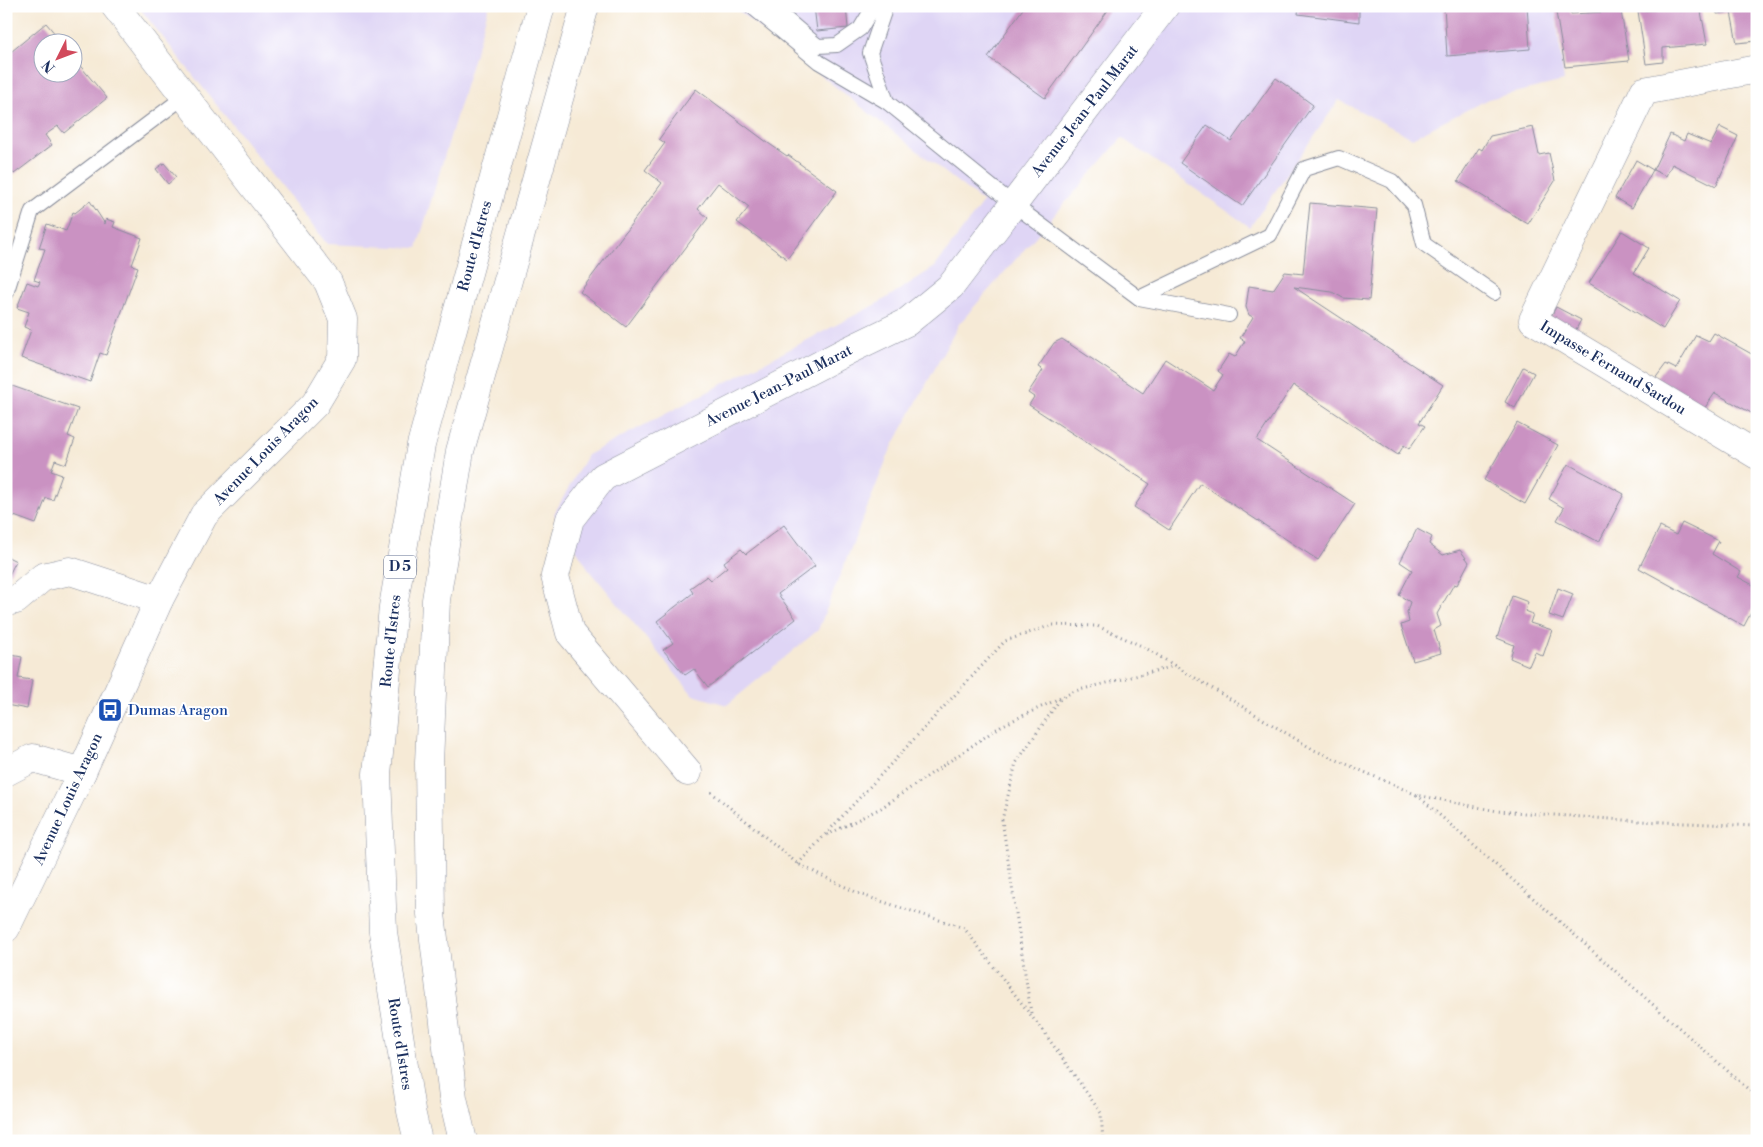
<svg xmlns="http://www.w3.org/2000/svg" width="1763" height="1147" font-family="'Libre Bodoni',serif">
<rect width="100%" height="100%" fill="#fff"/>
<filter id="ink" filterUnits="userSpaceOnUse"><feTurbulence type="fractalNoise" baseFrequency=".02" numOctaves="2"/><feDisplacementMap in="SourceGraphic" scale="10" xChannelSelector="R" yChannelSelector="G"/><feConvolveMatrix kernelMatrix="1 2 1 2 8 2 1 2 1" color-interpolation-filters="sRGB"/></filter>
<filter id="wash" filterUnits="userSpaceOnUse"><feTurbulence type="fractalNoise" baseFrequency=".0096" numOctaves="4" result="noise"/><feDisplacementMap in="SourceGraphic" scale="20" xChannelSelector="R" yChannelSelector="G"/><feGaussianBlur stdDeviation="1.12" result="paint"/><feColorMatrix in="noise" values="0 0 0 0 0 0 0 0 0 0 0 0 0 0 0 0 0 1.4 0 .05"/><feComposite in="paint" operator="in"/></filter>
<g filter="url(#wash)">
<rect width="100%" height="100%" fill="#f6ead6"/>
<g fill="#dfd5f5">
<path d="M138,6H489L417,248L327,244Z"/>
<path d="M732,6H1215L1218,8L1219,6H1555L1564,81L1488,99L1412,138L1339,100L1250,227L1122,138L959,324L890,451L818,630L727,705L693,695L588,568L554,514L587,455L882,301L935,267L983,202Z"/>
</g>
<g id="blocks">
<g fill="#ca92c2">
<path d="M814,6H846L848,28L817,31Z"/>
<path d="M1025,6H1111L1045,98L988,57Z"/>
<path d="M1299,6H1359V22L1298,14Z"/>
<path d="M1444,6H1527L1530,49L1447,56Z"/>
<path d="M1555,6H1570L1571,14L1621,11L1629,61L1565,67Z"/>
<path d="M1654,6H1700L1707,44L1663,48V62L1646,64L1638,11L1655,10Z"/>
<path d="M1716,6H1757V41L1737,43L1731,12L1717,14Z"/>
<path d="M46,23L62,42H42V72H72V56L107,98L64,133L58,126L45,135L52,145L14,174L8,166L6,167V56Z"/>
<path d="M1276,78L1313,105L1242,206L1180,163L1207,125L1231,141Z"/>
<path d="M696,89L768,143L787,156L788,155L837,191L787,259L737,222L749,207L718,183L698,209L708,218L626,327L580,292L662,183L645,170L665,143L659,139Z"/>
<path d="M1533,127L1539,155L1549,153L1555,181L1528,224L1458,181L1479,148L1482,150L1490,136Z"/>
<path d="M1720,127L1738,136L1716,186L1672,164L1666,176L1653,170L1670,134L1684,141L1687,134L1711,144Z"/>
<path d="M1756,136H1757V151L1753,150Z"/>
<path d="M1636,160L1653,170L1632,208L1615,198Z"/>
<path d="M164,163L176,177L168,184L156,169Z"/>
<path d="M90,201L105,224L106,219L115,222L113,227L142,238L132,265L138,267L106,355L100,353L90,382L21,358L31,330L24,327L29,312L17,308L27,282L38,286L40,282L34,280L45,249L39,248L47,224L66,231L73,212L75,213Z"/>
<path d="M1310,203L1377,209L1369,300L1343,298L1332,292L1294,287L1443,385L1419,423L1425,426L1409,449L1404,445L1398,455L1293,385L1257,440L1355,504L1318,560L1200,483L1169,530L1134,507L1150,484L1029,405L1034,397L1028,393L1043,370L1038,367L1054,343L1062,339L1143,393L1165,359L1213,390L1223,375L1218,371L1229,354L1235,357L1245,341L1240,338L1253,317L1249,315L1246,307L1249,286L1273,290L1285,272L1303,274Z"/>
<path d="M6,215L12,217L6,231Z"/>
<path d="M1622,231L1649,248L1634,273L1680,301L1663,329L1589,283Z"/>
<path d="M1556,307L1581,320L1573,335L1548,322Z"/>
<path d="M1714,333L1757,357V412L1755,415L1715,393L1704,409L1654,380L1666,364L1676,369L1696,335L1709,341Z"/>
<path d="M1523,367L1534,373L1515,408L1505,402Z"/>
<path d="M12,386L78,409L68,436L75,439L66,464L55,460L51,471L62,475L53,500L46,498L36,524L6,513V402Z"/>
<path d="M1517,423L1558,445L1525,504L1484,480Z"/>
<path d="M1568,464L1624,494L1599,542L1557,520L1564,508L1549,499Z"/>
<path d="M1682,523L1719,541L1712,554L1741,572L1738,577L1757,587V601L1744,626L1639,568L1660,527L1676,535Z"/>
<path d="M784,525L815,566L778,594L796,619L708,687L694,669L685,675L663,650L673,643L657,621L693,593L690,588L707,576L711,580L727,567L724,562L741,549L746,554Z"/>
<path d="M1417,529L1432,537L1429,544L1443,555L1460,550L1469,562L1457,585L1454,584L1437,614L1441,626L1434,630L1441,653L1413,661L1401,625L1409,622L1407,612L1410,602L1399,595L1412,570L1400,562Z"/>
<path d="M8,557L16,561L8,577H6V561Z"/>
<path d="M1558,588L1573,594L1563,620L1549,615Z"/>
<path d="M1512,596L1528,602L1525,611L1533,614L1530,623L1552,630L1543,656L1535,652L1529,666L1510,658L1514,645L1497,638Z"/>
<path d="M6,654L22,657L18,678L32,680L27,709L6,705Z"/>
</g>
</g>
</g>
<g filter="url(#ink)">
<use href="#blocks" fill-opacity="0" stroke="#888c9a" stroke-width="1"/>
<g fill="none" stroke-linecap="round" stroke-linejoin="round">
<defs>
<g id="service">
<path d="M751,6L819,62L887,102"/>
<path d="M771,6L818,46L837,45L860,29L874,6"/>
<path d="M886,6L870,53L887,102L1013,204L1139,298L1229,315"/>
<path d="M6,294L32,211L185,96"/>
<path d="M1139,298L1270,235L1304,169L1339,158L1392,181L1414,205L1424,244L1494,293"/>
</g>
<g id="minor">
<path d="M1757,69L1644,91L1533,320L1757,455"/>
<path d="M6,602L16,600L43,577L70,571L159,600"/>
<path d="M6,772L33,758L82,772"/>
<path d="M688,772L570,633L555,576L570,519L603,477L847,351L907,322L951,286L1165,6"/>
<path d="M6,928L82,772L159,600L204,515L315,404L342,359L343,319L328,282L115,6"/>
</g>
<g id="primary">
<path d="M418,1141L411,1111L383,932L377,774L393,607L421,445L541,6"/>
<path d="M463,1141L453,1098L431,914L429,763L436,600L460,451L585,6"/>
</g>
</defs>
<use href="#service" stroke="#888c9a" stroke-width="16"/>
<use href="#minor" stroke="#888c9a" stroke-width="29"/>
<use href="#primary" stroke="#888c9a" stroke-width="29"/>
<g stroke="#888c9a" stroke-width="3" stroke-dasharray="1 4" stroke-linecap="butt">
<path d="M711,792L798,864L862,895L964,928L1046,1035L1101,1113L1103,1141"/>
<path d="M1417,795L1757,1097"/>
<path d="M827,835L881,808L1001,726L1075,691L1175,666"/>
<path d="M798,864L1005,641L1052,625L1097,626L1144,647L1314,750L1417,795L1497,811L1639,821L1757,826"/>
<path d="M1031,1013L1002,820L1016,763L1061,698"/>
</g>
<use href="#service" stroke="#fff" stroke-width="14"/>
<use href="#minor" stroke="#fff" stroke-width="28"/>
<use href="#primary" stroke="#fff" stroke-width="28"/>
</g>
</g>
<defs>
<symbol id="bus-square" viewBox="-11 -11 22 22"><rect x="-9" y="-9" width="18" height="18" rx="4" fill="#1a4fb4" stroke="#fff"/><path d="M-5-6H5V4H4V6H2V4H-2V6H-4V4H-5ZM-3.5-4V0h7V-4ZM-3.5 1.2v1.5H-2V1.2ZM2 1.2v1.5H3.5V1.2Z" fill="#fff"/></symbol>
</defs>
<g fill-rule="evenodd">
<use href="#bus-square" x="96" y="696" width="28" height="28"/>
</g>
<g text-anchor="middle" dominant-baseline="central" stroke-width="4" stroke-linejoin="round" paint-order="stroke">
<rect fill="#fff" stroke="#5f6d8e" stroke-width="1" x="384" y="555.5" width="32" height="23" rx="4"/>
<g font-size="14" font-weight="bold" fill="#1b2f5e">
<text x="400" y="567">D 5</text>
</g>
<g font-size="15" fill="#1b2f5e" stroke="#fff">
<text transform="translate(1085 111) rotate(-52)">Avenue Jean-Paul Marat</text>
<text transform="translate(475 246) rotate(-75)">Route d'Istres</text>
<text transform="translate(1613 368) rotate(31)">Impasse Fernand Sardou</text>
<text transform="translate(779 386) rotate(-27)">Avenue Jean-Paul Marat</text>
<text transform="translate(266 451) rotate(-46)">Avenue Louis Aragon</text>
<text transform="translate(391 641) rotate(-84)">Route d'Istres</text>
<text transform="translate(68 799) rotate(-65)">Avenue Louis Aragon</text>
<text transform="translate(400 1044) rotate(81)">Route d'Istres</text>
</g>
<g font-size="15" fill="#164399" stroke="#fff" text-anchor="start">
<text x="128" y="710">Dumas Aragon</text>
</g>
</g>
<rect width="1763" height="1147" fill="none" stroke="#fff" stroke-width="25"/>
<g transform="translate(58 58) rotate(228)"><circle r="24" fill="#ffffff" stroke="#a4acbf"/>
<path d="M0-4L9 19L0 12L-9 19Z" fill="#d1495b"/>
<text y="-8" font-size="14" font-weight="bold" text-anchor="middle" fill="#1b2f5e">N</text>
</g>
</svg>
